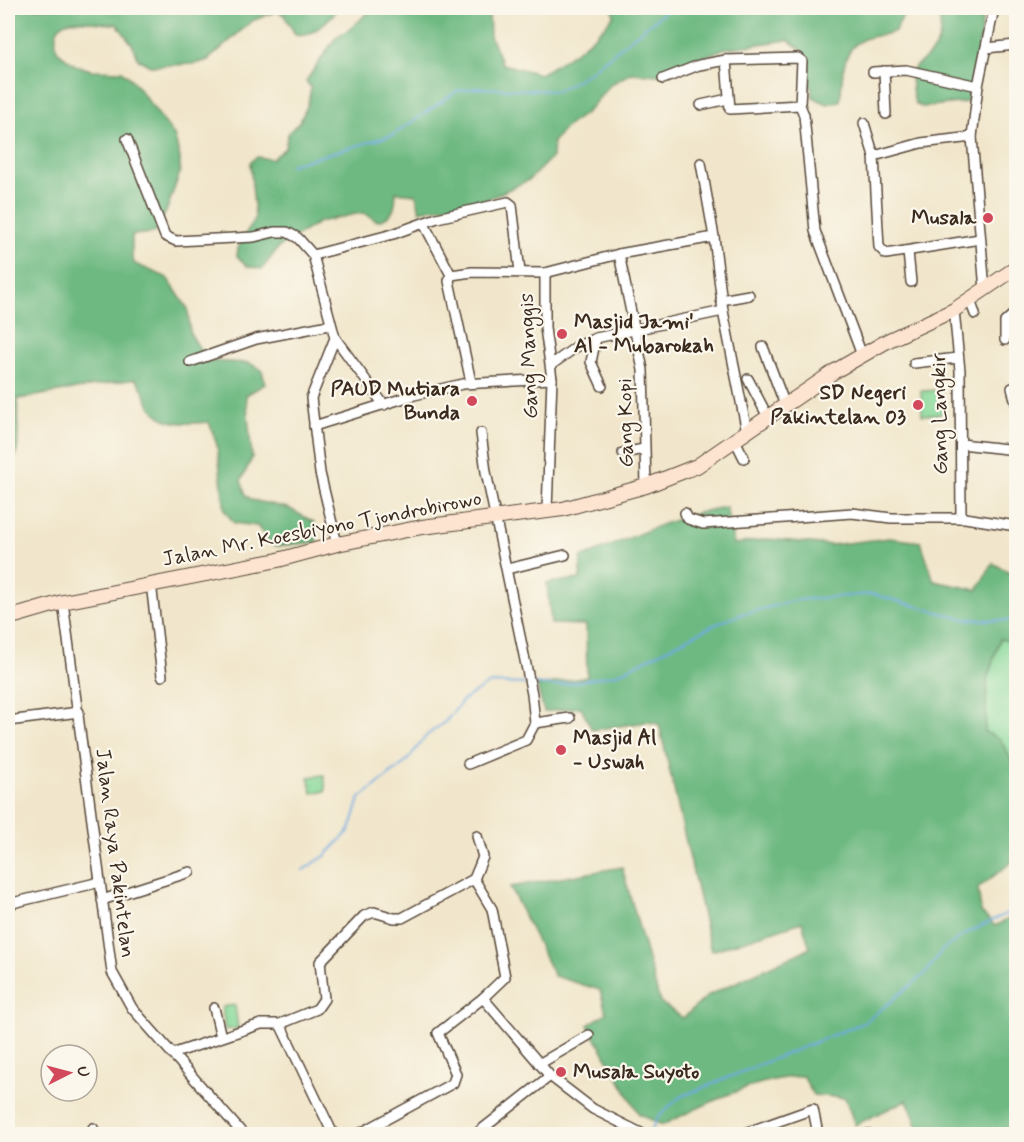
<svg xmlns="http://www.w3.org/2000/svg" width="1024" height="1142" font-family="Mynerve,sans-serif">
<rect width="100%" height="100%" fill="#fbf7ec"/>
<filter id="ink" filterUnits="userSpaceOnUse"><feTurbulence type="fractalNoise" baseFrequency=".0167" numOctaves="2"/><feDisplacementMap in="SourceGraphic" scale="12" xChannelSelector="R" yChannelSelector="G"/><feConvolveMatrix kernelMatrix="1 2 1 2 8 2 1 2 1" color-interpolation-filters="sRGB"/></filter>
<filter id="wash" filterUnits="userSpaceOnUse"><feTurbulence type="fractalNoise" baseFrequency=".008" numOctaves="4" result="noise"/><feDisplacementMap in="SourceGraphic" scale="24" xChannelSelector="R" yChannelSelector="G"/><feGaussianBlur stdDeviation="1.35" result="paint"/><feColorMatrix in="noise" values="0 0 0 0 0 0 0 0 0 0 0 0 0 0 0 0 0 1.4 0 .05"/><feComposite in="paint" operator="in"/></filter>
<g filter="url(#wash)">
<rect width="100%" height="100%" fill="#f1e6cb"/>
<g fill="#88d99a" stroke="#62825c" stroke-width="1.5">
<path d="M941,390L942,414L922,415L921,391Z"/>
<path d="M1000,638L1016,643V769L1000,739L985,733L987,680Z"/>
<path d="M324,775L326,791L312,793L309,777Z"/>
<path d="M235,1005L238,1028L225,1030L222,1007Z"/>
</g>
<g fill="#6eb982" stroke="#547250" stroke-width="1.5">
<path d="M8,8H340C327,19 314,39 295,34L284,15L277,11L252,21L208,60L194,64L150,66L138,59L132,44L117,24C93,26 47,4 57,51L75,65L91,70L122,71L133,81L174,135L180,157V172L166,212L154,233L132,235V258L135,264L166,277L170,282L188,309L190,333L207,361L249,363L262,370L265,384L246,395L252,458L241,481L246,495L252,500L288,508L314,522L317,542L278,546L271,544L257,526L234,523L225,511L217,445L209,422C184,424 158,427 147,399C143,391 142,385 135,379L18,399C16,417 20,441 16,456L8,461Z"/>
<path d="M373,8H491L489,11L490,36L502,64L540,74C568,58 594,41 614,15L612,8H907L895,31C884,36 872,35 862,40C840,50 843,81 840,101L827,104L813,97L803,51L788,40L723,49L659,75L631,73L611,84L587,112L566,127L553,142L552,157L529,180L488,199L420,211L416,194L396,192C395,208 395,217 377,221L364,213L356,214L319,222L279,247L262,269L247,266L237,256L238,248L255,217L250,162L257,157L272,159L285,148L288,133L300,121L308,104L311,88L306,81L336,37L350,29Z"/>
<path d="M932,8H984L977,62L967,102L922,107L915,104C913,94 908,76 915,67C918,63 923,61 926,58C942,45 946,22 932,8Z"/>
<path d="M726,507L734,544L769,539L831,545L889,538L921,542L934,581L977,590L993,563L1016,576V643L1000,639L987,680L985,732L1000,739L1016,769V859L978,888L981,912L995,926L1016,915V1134L920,1132L907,1100L855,1125L845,1098L813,1095L803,1076C753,1078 706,1105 662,1125L639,1114L588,1025L606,1013L600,990L554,976L510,887L622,867L660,1002L683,1018L709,995L810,948L802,922L711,951L659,724L647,722L592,730L581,707L544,712L537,686L587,677L586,625L551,624L547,583L580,579L581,558C630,539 674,515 726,507Z"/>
</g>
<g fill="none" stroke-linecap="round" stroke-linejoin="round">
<g stroke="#6fabe1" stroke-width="2">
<path d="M290,165L393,135L457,91L478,88L557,91L587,74L667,10L677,8"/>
<path d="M533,684L556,686L617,674L714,625L742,614L798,600L872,594L963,619L1016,621"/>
<path d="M303,870L325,856L350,830L360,798L406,762L426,736L446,721L463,700L490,683L528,684"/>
<path d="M650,1134L657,1118L680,1097L865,1022L926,973L942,950L965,934L1016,909"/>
</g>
</g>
</g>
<g filter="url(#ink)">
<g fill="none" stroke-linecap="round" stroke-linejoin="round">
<defs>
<g id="street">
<path d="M986,48L1016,45"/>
<path d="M726,60L798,58L802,61L800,105"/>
<path d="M884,71L886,114"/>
<path d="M873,72L906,70L978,86"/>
<path d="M663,79L699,65L726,60L730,109L800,105L804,115L815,231L862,355"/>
<path d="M701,105L728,99"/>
<path d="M864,123L874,156"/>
<path d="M972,137L921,143L874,156L879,247L886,254L980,239"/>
<path d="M127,139L165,236L176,241L254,237L274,232H287L298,238L313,255L335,338L311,398L320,473L337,544"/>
<path d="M701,163L714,237L723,311L747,432"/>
<path d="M424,224L451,275"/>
<path d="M908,252L911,282"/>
<path d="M619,254L643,370L646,486"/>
<path d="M313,255L393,234L437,218L508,202L512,205L520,272"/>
<path d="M545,273V328L552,379L547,510"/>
<path d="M451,275L472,272L545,273L619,254L714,237"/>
<path d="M451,275L449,281L471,382"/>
<path d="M985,290L972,137L978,86L994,8"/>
<path d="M721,300L749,295"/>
<path d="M970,300L975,314"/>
<path d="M954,310L960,371L961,518"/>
<path d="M335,338L384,405"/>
<path d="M596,338L591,362L602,386"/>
<path d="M1005,340V322L1016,312"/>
<path d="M763,347L785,405"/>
<path d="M190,362L256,339L329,325"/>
<path d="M914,363L958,358"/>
<path d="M551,365L576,347L596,338L723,311"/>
<path d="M748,379L768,417"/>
<path d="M1012,388L1016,403"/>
<path d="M314,426L414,395L463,384L552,379"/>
<path d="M735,440L744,458"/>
<path d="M961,444L1016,450"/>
<path d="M1015,450L1016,434"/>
<path d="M623,453L644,449"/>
<path d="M685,513L688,519L703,524L852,513L891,518H965L1016,526"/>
<path d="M507,569L565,555"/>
<path d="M151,583L162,676"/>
<path d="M63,602L112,972L132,1008L243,1134"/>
<path d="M8,721L79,712"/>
<path d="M535,723L570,718"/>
<path d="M468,764L526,740L535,723L532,694L486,472L481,433"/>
<path d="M474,879L483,857L477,836"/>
<path d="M102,900L190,872"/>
<path d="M8,904L100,882"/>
<path d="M483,998L550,1076L593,1109L643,1134"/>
<path d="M214,1008L221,1037"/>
<path d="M280,1024L333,1134"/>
<path d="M172,1054L261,1024H280L317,1009L324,999L320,962L364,916L374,912L394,918H402L474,879L492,909L505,977L483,998L438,1033L456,1074L453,1083L359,1134"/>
<path d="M539,1064L589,1035"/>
<path d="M93,1128L95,1134"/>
<path d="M476,1134L550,1076"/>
<path d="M742,1134L813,1109L818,1134"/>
<path d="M868,1134H869"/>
</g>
<path id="secondary" d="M8,618L63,602L278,560L337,544L422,527L563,509L646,486L697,466L835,371L889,340L954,310L1016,268"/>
</defs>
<use href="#street" stroke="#564638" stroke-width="12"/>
<use href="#secondary" stroke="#564638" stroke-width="16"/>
<use href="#street" stroke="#fff" stroke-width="9"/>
<use href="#secondary" stroke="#fde4d1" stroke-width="14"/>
</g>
</g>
<g fill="#d1495b" stroke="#fbf7ec" stroke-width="2">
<circle cx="988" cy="218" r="6"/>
<circle cx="562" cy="334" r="6"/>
<circle cx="472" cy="401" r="6"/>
<circle cx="918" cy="405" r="6"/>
<circle cx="561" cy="750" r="6"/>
<circle cx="561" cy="1072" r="6"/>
</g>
<g text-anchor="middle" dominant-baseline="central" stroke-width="4.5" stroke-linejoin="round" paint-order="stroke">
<g font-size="21" font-weight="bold" fill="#3b2a1e" stroke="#fbf7ec" text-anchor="end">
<text x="976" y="218">Musala</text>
<text x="574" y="322" text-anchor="start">Masjid Jami'<tspan x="574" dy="24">Al - Mubarokah</tspan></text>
<text x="460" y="389">PAUD Mutiara<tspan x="460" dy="24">Bunda</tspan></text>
<text x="906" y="393">SD Negeri<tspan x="906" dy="24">Pakintelan 03</tspan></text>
<text x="573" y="738" text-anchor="start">Masjid Al<tspan x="573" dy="24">- Uswah</tspan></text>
<text x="573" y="1072" text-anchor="start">Musala Suyoto</text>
</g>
<g font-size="21" fill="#3b2a1e" stroke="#fbf7ec">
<text transform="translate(529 356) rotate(-92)">Gang Manggis</text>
<text transform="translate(940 414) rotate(-91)">Gang Langkir</text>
<text transform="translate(626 423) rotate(-91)">Gang Kopi</text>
<text transform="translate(322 529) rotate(-11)">Jalan Mr. Koesbiyono Tjondrobirowo</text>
<text transform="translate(115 853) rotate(83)">Jalan Raya Pakintelan</text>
</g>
</g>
<rect width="1024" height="1142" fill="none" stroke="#fbf7ec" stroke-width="30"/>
<g transform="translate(69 1073) rotate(84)"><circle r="28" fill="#fbf7ec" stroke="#aea59a" stroke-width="1.5"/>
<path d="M0-4.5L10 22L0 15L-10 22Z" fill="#d1495b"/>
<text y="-9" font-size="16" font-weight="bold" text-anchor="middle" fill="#3b2a1e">U</text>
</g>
</svg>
